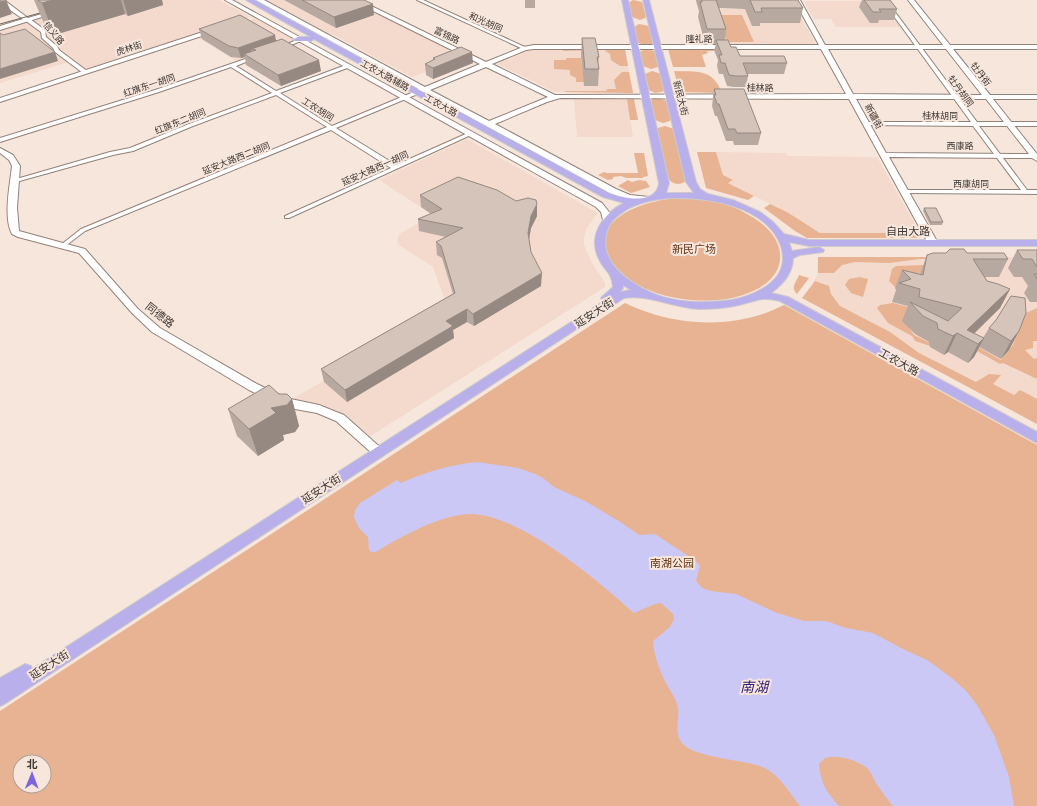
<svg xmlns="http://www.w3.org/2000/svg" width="1037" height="806" font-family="'Titillium Web','Noto Sans SC',sans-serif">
<rect width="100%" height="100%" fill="#f7e6dc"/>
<g fill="#f3dacc">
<path d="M105,0H219L251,17L86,71L72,61L0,83V29Z"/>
<path d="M262,0H348L465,56L412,77L330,33L326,34Z"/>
<path d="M790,0L792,1L816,45L726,44L713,9H733Z"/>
<path d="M804,1H883L902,27H836L831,19H814Z"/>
<path d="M256,18L297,40L236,61L197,37Z"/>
<path d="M531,49H625L633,93L555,92L497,64Z"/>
<path d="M574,99H627L633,137H577Z"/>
<path d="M467,139L596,212L597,214L587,228L584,237V245L592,263L605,283V287L369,437L338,411L321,405L300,401L294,398L448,309L433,267L399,245L397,242L399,234L433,215L379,180Z"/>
<path d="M716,152L786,153L788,156L877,157L920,233H820L787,212L728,183L733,180L723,175Z"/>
<path d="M818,257H1037V424L802,298L810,290L817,275Z"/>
</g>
<g fill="#e8b392" fill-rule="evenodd">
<path d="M633,0L642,2L646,17L645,18L640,20L632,17L628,3Z"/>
<path d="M717,15H742L754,42H727Z"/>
<path d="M639,24L649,26L653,42L652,44L646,45L638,43L634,27Z"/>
<path d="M726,48L728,51H707L708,53L702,55L706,67H673L668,49Z"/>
<path d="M563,49H625L628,66H620L611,60L610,54L604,50L563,51Z"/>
<path d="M645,49L655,51L659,65L658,67L651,69L643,66L640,52Z"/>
<path d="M566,58H581L584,82H576V78L570,75V70L554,69V60H566Z"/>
<path d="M652,71L661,74L664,91L655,93L649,90L645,74Z"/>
<path d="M674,71C696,72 713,68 722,93L681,92L679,90Z"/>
<path d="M622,72H629L633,93L565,92V91H606L607,89H616L614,80Z"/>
<path d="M656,98L667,101L671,118L670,121L663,123L655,120L651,102L652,100Z"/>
<path d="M627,99H634L638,120H630Z"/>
<path d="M665,126L674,129L687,180C681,186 672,185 668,178L657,131L658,128Z"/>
<path d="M697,152H716L723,175L733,180L728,183L754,196L748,200L706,188Z"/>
<path d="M634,153H644L648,176L643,177V178H626L621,176L613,177V179L608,180L598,175L604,172L607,173H638Z"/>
<path d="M628,180L632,182L639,180L646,181L650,187L631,193L618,186Z"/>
<path d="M680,198C703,198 727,202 747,214C791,237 793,279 743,295C704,308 637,299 612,262C583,218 649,199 680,198Z"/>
<path d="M770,204L787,212L820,233H920L921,236L919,238H807L795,231L764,208Z"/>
<path d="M818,257H992L993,259H920L889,263L855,262L842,265L834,273H818Z"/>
<path d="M925,265L921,272L896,288L889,281L892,269L896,266Z"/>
<path d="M799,275L809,278L797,294C790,287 796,283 799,275Z"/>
<path d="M860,277L868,279L863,297L851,293L845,285L849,279Z"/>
<path d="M815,281L829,286L831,294L840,306L890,332L919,353L976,382L989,374L1001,375L993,384L1014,395L1020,390L1037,399V424L802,298Z"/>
<path d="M625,303C674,327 735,330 784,305L1037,445V806H0V711ZM20,762H44V786H20Z"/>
<path d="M893,303L909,307V328L914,335L930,343V346L915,341L912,336L888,323L877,308L880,305Z"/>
<path d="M1037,308V341H1033V348L1025,350L1034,359L1037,358V379L1003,363L1000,364L977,351L978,347L1001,360L1013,345L1026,313Z"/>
</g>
<path fill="#cbc8f6" d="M477,462L518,468L535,474L543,478L554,487L585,501L622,523L639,535L655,534L697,562L700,566L696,581L702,588L711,591L736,594L777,613L804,621H826L846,628L873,633L903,649L929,661L954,680L967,692L977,705L994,735L1009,777L1014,806H893C887,799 881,791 876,783C873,778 872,774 868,769C860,761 837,754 826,758C823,759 821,762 819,764C821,784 826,791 839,806H800C789,792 781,777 765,768C747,759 689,759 680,740C674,729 681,715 677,704C675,697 670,691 667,685C660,672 654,656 653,641L670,627L674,619L673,614L661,603L655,604L634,613C597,580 519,513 469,514C440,515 400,537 376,552H371L369,550L368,537L359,528L354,517L355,510L360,503L397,480L401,483C426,472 449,465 477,462Z"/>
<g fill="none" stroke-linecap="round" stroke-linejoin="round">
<defs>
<g id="street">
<path d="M417,0H423L527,48L523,49Z"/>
<path d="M882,0H886L977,122H1037V126H979L1027,190H1037V194L902,193V191L904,190H1021L973,126L864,125V123L866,122H971Z"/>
<path d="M26,19H30L45,30L46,37L57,46L59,50L87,71V73H83L55,52L53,48L42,38L41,32L26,21Z"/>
<path d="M299,39L303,40L284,48L280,47Z"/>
<path d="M254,56L258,57L236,66L276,91L346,65H350V67L280,93L332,126L416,91H420V93L336,128L396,165L468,133L473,134L289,218H285V216L391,168L331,130L85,231L64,247L62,246V244L81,229L327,127L276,95L193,126L133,151L113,155L16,182L13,180L110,152L130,148L189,124L272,93L231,67L159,92L0,142V138L155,90Z"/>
</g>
<g id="secondary">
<path d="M0,0H4L28,18L55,10L58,12L0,30V26L23,19L0,3Z"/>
<path d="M225,0H232L602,203L609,212L611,222L610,224H604L601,212L596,207Z"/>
<path d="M256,0H264L425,87L480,64L351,0H359L486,62L523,47L534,45H819L794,0H800L825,45H943L908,0H914L950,45H1037V49H953L990,95H1037V99H993L1037,154V161L1032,158L889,157L938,243L933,246L928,243L849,99L560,98L547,102L495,124L616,189L630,195L649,197L650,199C643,206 619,196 610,193L424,92L415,94V90L419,89ZM534,49H821L846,94L555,95L492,64L526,50ZM828,49H946L982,95L853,94ZM486,67L548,97L489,121L430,90ZM856,99H986L1029,154L886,153Z"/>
<path d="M215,28L218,30L217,31L0,102V98Z"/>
<path d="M0,148L13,155L20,166L17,208L19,231L85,249L138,309L160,328L257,384L286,398L319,405L344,415L382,449L384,452L382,455L378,456L374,455L336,421L317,413L295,409L278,404L249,390L152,332L132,313L79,253L18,237L12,234C3,217 10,185 12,166L9,160L0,153Z"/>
</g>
<path id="primary" d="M246,0H254L609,193C624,199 657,205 659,183L622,0H628L669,183L666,193H694L686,182L643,0H649L696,182L700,189L708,194L733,200L760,212L772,221L784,234L809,240H1037V246H809L789,242L792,251L819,247L824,250L823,252L800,255L793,258C793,273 782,285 771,293L788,297L1037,432V443L780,301C761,296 757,301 739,305C726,308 712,309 699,309C673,308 649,294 624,298L6,703L0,706V678L25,664L31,666L32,669L604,301L601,298L613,287C611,269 604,272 598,257C588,235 604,213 624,203L603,197L314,39L311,41H295L294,39L298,37H311ZM670,198C707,197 766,205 781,246C784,256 784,266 778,275C768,289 748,297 731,300C702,304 668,303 642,288C622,277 601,260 606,235C608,226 612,220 619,215C633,203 652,200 670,198ZM623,285L631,290L620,292L623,288Z"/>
</defs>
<use href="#street" stroke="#918279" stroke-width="2"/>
<use href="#secondary" stroke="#918279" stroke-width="2"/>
<use href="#primary" stroke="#cdcbca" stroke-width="2"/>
<use href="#street" fill="#fff" fill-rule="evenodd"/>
<use href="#secondary" fill="#fff" fill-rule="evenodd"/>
<use href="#primary" fill="#b9b0eb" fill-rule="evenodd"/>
<path stroke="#6e645f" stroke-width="1" d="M0,24L51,10"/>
</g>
<g fill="#b7a9a0">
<path d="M34,0H162L163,5L128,16L125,14L54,35L46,28Z"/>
<path d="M284,0H364L374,15L336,28Z"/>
<rect x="525" y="0" width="10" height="8"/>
<path d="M696,0H798L803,8L800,23H760V26H752L745,9L719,8L726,29L725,40L740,56L787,63L784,74H747L748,76L746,87H734L727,86L723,74H719L717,66L718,60L714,50L716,44H705L698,17L699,11L696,1Z"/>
<path d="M862,0H890L897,9L894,20H879L878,23H870L859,7Z"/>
<path d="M199,29L276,40L321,71L281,86L246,65L245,57L241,58L231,57L202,39Z"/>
<path d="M582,38L599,57L598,64L599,69L598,86H584L581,55Z"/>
<path d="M433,58L473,63L433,79L426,75L425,64L433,60Z"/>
<path d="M714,89L761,133L758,145H734L733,141H726L717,116H715L712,106Z"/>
<path d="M420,195L537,216L531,228L529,239L531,252L541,286L474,326L467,322L453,330L454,338L347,402L324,382L321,369L453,294L442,258L437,255L436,242L446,237L419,231L418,219L431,214L421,207Z"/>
<path d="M924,208L943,222L942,225H930L923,211Z"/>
<path d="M1017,250H1037V302H1030L1024,293L1028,286L1022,277H1014L1008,268Z"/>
<path d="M927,255L1008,259L999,277H985L987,281L1010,289L1000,308L974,334L983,338L989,328L1019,331L1009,350L1001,359L979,347L974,357L968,363L948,352L944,355L930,347L929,342L915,334L902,321L908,306L892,302L896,290L895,288L902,270L920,274Z"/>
<path d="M279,394L292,399L299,426L295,432L283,435L284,440L258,456L237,436L228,409Z"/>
</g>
<g fill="#958982">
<path d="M6,0L12,14L0,18V2Z"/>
<path d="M53,0H121L125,14L54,35L42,3Z"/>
<path d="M123,0H162L163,5L128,16Z"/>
<path d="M373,4L374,15L336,28L334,17Z"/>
<path d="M275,35L277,46L256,50L251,49L252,54H244L245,57L241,58L238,48Z"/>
<path d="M55,52L58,61L0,79V69Z"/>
<path d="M472,52L473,63L433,79V68Z"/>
<path d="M319,60L321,71L281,86L278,75Z"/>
<path d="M537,204V216L531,228L528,245V233L531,216Z"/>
<path d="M542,273L541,286L474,326L473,314Z"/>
<path d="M1010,289L1000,308L968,339L967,330Z"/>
<path d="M467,309V322L453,330L454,338L347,402L345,390L446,321Z"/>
<path d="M1019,331L1009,350L1001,359L1011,341Z"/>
<path d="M957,333L948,352L944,355L953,336Z"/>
<path d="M984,338L974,357L968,363L978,344Z"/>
<path d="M292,399L299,426L295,432L283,435L284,440L258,456L249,429L271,408Z"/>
</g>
<g fill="#d5c4ba" stroke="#958982">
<path d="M0,0H6V1L0,2Z"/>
<path d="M38,0H53L42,3Z"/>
<path d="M302,0H364L373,4L334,17Z"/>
<path d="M702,0H716L726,29H707L700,2H702Z"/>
<path d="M750,0H798L803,8H761L762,12H755Z"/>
<path d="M864,0H890L897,9H879L881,12H873Z"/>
<path d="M240,15L275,35L238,48L229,46L199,29Z"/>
<path d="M25,29L55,52L0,69V33L3,35Z"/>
<path d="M582,38H595L599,57H597L599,69H585Z"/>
<path d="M282,39L319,60L278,75L244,54L256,50L251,49Z"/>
<path d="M716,40H728L731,47H736L740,56H784L787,63H743L748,76H736L729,75L725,63H721L719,55H722Z"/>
<path d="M461,47L472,52L433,68L425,64L435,59L433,58Z"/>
<path d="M714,89H744L761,133H737L735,129H728L719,104H717L714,95H716Z"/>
<path d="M458,177L497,190L516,201L528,198L536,200L537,204L531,216L528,233L531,252L542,273L473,314L467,309L446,321L453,326L345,390L321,369L455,293L441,246L436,242L463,228L418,219L442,209L420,195Z"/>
<path d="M924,208H936L943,222H931Z"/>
<path d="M950,249H964L967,253H1004L1008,259H973L987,281L998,284L1010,289L967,330L984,338L978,344L957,333L953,336L938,329L937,323L923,316L910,302L948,321L962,308L919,297L920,289L899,283L911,279L902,270L923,275L927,255L933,253H946Z"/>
<path d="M1017,250H1037V267L1032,259H1023Z"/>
<path d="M1034,274H1037V279Z"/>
<path d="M1011,296L1025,298L1026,313L1019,331L1011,341L989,328L996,320Z"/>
<path d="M269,385L279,394H287L292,399L287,405L271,408L276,413L249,429L228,409Z"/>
</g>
<g text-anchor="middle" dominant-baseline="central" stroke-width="4" stroke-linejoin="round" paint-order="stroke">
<g font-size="9" fill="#3d3632" stroke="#f7e6dc">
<text transform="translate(486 22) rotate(24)">和光胡同</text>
<text transform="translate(54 33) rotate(50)">信义路</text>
<text transform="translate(447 35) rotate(26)">富锦路</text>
<text x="699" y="38">隆礼路</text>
<text transform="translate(129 48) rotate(-18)">虎林街</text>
<text transform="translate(981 74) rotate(52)">牡丹街</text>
<text transform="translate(385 75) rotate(29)">工农大路辅路</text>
<text transform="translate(149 85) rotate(-18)">红旗东一胡同</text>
<text x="760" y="87">桂林路</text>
<text transform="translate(961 91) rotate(54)">牡丹胡同</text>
<text transform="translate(681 98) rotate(76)">新民大街</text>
<text transform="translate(441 105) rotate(29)">工农大路</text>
<text transform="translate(318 109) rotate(32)">工农胡同</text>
<text x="940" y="115">桂林胡同</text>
<text transform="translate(874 116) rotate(61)">新疆街</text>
<text transform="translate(180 121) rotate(-22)">红旗东二胡同</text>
<text x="960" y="145">西康路</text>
<text transform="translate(236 158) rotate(-22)">延安大路西二胡同</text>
<text transform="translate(375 168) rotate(-24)">延安大路西一胡同</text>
<text x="971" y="183">西康胡同</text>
</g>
<g font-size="11" fill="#3d3632" stroke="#f7e6dc">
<text x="908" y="231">自由大路</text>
<text transform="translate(594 313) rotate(-33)">延安大街</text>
<text transform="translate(160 315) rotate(38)">同德路</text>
<text transform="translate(899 362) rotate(29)">工农大路</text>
<text transform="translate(321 489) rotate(-33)">延安大街</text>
<text transform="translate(49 665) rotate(-33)">延安大街</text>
</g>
<g font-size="11" fill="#643513" stroke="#f7e6dc">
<text x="694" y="249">新民广场</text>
<text x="672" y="563">南湖公园</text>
</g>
<g font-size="14" font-style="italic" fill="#362075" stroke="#f7e6dc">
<text x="754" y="686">南湖</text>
</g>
</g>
<g transform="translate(32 774) rotate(1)"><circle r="19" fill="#f7e6dc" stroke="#ada098"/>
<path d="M0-3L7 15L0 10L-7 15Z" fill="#7d65e0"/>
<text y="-6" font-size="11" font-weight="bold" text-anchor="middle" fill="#3d3632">北</text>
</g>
</svg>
